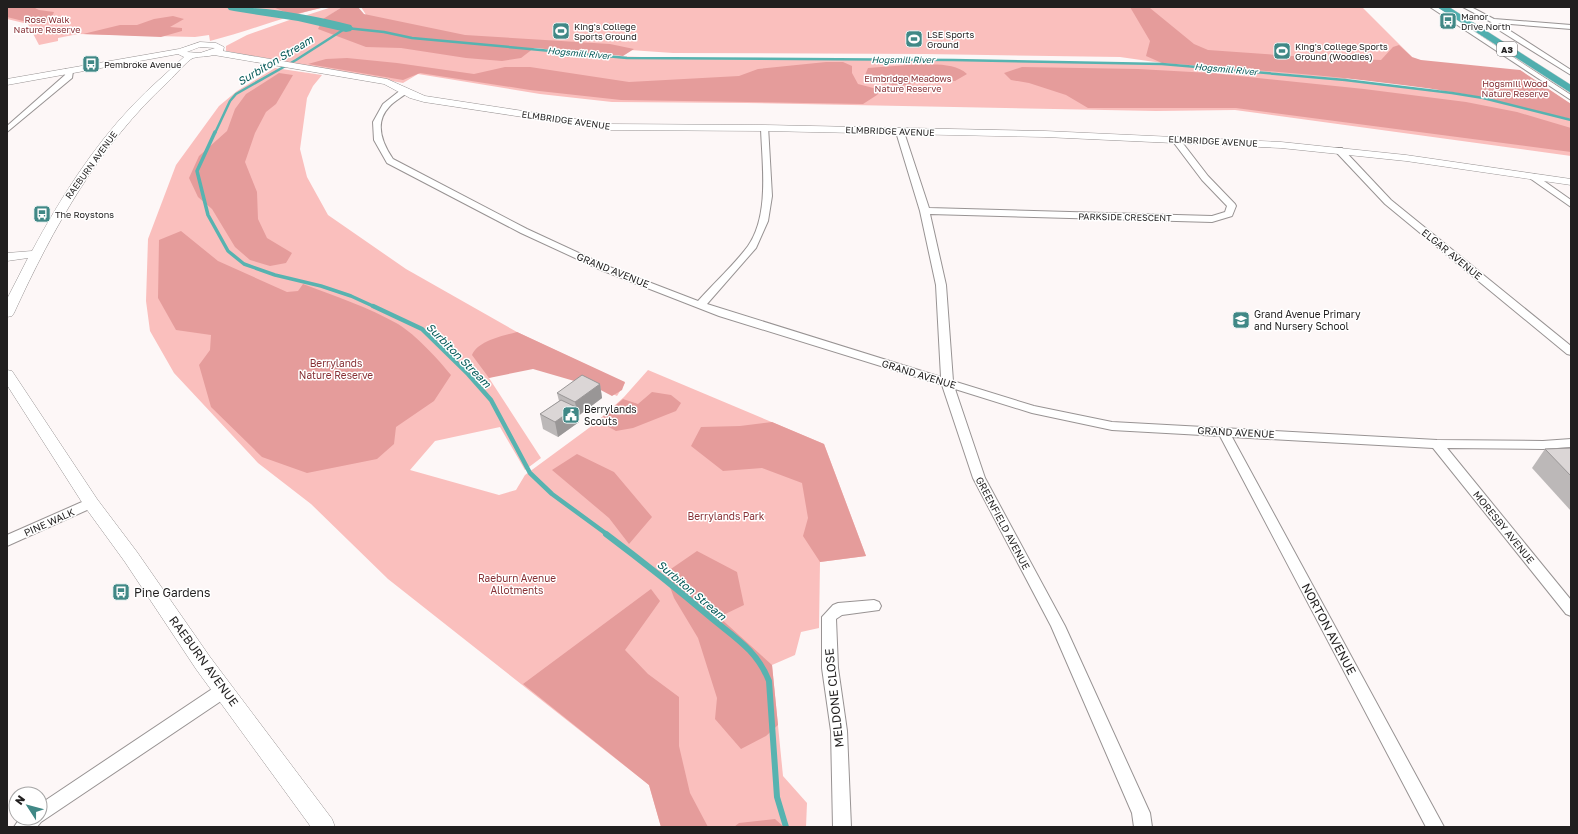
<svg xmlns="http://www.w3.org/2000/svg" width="1578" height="834" font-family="'Golos Text',sans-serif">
<rect width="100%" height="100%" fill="#fdf7f7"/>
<g fill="#fabfbd">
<path d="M7,7H230L245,10L265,7H325C286,16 249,31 210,41L209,35L195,37L78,34L58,38V41L39,45L28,24L7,19Z"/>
<path d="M332,7H342L321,21L301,17Z"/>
<path d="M361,7H1362L1412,57L1345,79L1162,63L1120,57L925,54L673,53L488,40L368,18Z"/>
<path d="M298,17L339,26L515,48L612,56L701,59H860L1162,64L1345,80L1441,92L1438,78L1520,70L1571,104V156L1235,110L1156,111L746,103L612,102L540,94L418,74L403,83L226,51V46L247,35Z"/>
<path d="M275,68L322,75L313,86L307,98L300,149L307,177L328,215L406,269L517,332L625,383L617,396L541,359L489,378L541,458L525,470L500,427L435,441L410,470L499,495L516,490L525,475L593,425L624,397L648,370L824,444L866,556L820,562L819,628L801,632L795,655L772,665L783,776L807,803L806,827H661L649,785L388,579L311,504L258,463L174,373L150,331L146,301L148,239L176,165L219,106L237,91Z"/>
</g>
<g fill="#e59c9b">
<path d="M10,7H33L39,10L54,12L51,19L35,24L7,17V8Z"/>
<path d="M273,7H325L292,15Z"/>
<path d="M342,7H358L364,14L465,35L610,44L634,49L623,56L534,48L521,58L502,61L466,58L401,48L366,47L318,29L323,19Z"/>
<path d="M1130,7L1150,8L1194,44L1208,50L1306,57L1381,60L1393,47L1399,45L1412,57L1421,60L1520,70L1571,104V119C1531,111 1493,98 1452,92C1356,77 1258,70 1162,63L1146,56L1150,41Z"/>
<path d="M173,16L184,19L170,27L182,28V31L161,37L83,34L120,25H137L154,19Z"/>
<path d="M347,58L397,63L474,74L505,67H530L629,82L739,76L758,69L826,62H843L852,66V73L858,84L881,90L877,95L863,104L621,100L530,90L420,73L403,80L308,64L326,59Z"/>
<path d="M908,65C926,65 954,61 967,74L955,81L922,82L900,86L880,83L865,75L868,68Z"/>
<path d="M1022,67L1138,69L1210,73L1364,89L1466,102L1517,112L1571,128V152L1236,108H1088L1066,95L1029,83L1011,80L1004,73Z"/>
<path d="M279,73L293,75L276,104L266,112L255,133L245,162L257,192L258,219L267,238L292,253L286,263L270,266L250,260L235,247L212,209L198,197L189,178L199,156L227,131L235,109L246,94Z"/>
<path d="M181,231L218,261L287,292L298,291L303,284C335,296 368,307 398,324C416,335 438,359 451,375L434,401L396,427L394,444L377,459L307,473L262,457L211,407L199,365L210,350L211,335L176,330L158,298L159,240Z"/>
<path d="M517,332L625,382L622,390L612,396L595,387L533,369L489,378L472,355C478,341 502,336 517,332Z"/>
<path d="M652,392L671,395L681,403L676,411L633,428L616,431L598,421L623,399L638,404Z"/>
<path d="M772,422L824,444L866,556L820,562L803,536L808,518L802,483L762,468L723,471L691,446L701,427L740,426Z"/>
<path d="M577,454L614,472L652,517L629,544L609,518L552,470Z"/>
<path d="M697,551L737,572L744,605L719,617L772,665L778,725L766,736L741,749L715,719L717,698L698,638L674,598L665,573Z"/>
<path d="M651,589L660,601L625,650L648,674L679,697V746L690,793L708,827H661L649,785L523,684Z"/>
<path d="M775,819L784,827H734L739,823Z"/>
</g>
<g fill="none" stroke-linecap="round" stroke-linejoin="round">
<path stroke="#57b3b0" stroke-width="2.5" d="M215,133L230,101L236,94L296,60L346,28L384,32L412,38L627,58L953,60L1162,64L1345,80L1452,93L1483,98L1571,120"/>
<path stroke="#57b3b0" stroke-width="3.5" d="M215,132L197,171L208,215L228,251L244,264L275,275L321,286L351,296L375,307"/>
<path stroke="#57b3b0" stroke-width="4.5" d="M373,306L422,329L468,374L491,400L530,473L552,494L608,535"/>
<path stroke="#57b3b0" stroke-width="6" d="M606,534C642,561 676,588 710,617C734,637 757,650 769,681L777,797L786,827"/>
<path fill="#57b3b0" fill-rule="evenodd" d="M227,7C270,7 310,15 351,25L353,28L351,31L346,32L298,21L234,11L229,10Z"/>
<defs>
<g id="minor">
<path d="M1430,7H1437L1571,95V100Z"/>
<path d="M1463,7H1471L1494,19L1571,25V29L1498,23L1571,70V75L1494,27L1491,22Z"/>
<path d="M66,69L73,71L72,78L7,132V126L65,75Z"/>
<path d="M402,89L409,91C403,97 395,100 389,107C374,123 382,143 393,159L527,229L607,266L698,301C714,283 734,265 748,246C770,215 762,163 761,128L768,126L772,196L768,221L756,248L707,304L941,377L936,285L920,211L896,132L897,130L904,132L929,208L1212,216L1225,212L1227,206L1202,180L1171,139L1178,137L1208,176L1235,204L1236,206L1232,216L1212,222L930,214L946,285L953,381L1034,406L1112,422L1437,440L1543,441L1571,439V447L1543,449L1447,448L1571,600V616L1566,614L1433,448L1232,437L1444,827H1426L1220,436L1112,430L1032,413L955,389L985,478L1065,626L1150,813L1152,827H1134L1132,813L1051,626L973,478L942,385L719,316L601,270L521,233L387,163L374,140L373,122L383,104Z"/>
<path d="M1336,148H1342L1391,200L1571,346V355L1567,354L1385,204L1336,152Z"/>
<path d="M1534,174L1571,200V207L1531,179L1530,177Z"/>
<path d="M91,498L96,500L98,503L96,506L7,546V535Z"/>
<path d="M874,600L879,602L881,606L879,610L842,615L836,619L838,668L847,731L851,827H833L831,731L822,668V617L833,605L838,603Z"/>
<path d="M224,683L230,685L232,690L230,695L41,822L37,827H14L20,818H40V804L218,685Z"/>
</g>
<g id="tertiary">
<path d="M200,42L216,43L224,47L223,51L387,79L425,96L608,124L765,125L1045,131L1281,142L1406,155L1571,179V185L1406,161L1281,148L1045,137L765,131L608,130L424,102L410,98L384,84L214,55C207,57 200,56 193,58C188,60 174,76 169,81C99,145 53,228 14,313L12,316L7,317V299L28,258L7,261V253L32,251C60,199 92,148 133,105C149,88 167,73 184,57L178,54L7,85V79L179,49ZM200,47L215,48L200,53L187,52Z"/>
<path d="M7,370L12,371L97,499L137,552L210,657L332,819L335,827H311L196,669L125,562L85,507L7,385Z"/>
</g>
<path id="trunk" d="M1437,7H1449L1571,85V93Z"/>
</defs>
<use href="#minor" stroke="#989393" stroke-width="2"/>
<use href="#tertiary" stroke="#989393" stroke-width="1"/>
<use href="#trunk" stroke="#d3d2d2" stroke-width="1"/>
<use href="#minor" fill="#fff" fill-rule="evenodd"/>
<use href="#tertiary" fill="#fff" fill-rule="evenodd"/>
<use href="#trunk" fill="#50aeae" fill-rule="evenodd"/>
</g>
<g fill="#bcb8b8">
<path d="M600,384L602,398L578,416L579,422L558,437L543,429L540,414L559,401L557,393Z"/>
<path d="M1571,448V511L1532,468L1545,449Z"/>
</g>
<g fill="#999696">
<path d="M600,384L602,398L578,416L575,402Z"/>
<path d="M576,407L579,422L558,437L555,422Z"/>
</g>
<g fill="#dbd6d6" stroke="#999696">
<path d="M582,375L600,384L575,402L557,393Z"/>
<path d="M561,400L576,407L555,422L540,414Z"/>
<path d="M1571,448V476L1545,449Z"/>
</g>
<defs>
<symbol id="bus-square" viewBox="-11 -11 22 22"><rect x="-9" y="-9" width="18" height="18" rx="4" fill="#408886" stroke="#fff"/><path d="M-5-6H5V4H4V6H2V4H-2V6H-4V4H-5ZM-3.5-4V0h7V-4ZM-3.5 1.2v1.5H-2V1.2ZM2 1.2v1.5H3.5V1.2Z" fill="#fff"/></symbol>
<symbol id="stadium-square" viewBox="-11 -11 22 22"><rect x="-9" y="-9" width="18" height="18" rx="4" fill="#408886" stroke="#fff"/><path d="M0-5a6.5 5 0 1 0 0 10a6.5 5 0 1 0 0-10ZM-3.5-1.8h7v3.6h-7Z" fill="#fff"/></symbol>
<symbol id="school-square" viewBox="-11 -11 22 22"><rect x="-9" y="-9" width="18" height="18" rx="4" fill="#408886" stroke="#fff"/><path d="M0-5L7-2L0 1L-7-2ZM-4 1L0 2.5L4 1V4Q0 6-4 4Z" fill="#fff"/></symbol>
<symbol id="civic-square" viewBox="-11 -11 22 22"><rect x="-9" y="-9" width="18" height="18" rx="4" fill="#408886" stroke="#fff"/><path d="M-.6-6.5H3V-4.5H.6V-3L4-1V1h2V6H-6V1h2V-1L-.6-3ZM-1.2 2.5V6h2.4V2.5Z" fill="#fff"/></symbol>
</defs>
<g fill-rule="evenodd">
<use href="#bus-square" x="1438" y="11" width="20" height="20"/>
<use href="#stadium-square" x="551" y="21" width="20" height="20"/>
<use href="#stadium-square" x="904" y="29" width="20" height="20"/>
<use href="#stadium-square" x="1272" y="41" width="20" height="20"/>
<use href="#bus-square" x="81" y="54" width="20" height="20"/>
<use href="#bus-square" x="32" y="204" width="20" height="20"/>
<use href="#school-square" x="1231" y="310" width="20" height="20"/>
<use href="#civic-square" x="561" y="405" width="20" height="20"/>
<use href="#bus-square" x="111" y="582" width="20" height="20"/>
</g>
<g text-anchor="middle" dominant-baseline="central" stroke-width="3" stroke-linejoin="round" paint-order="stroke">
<g font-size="9" fill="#211f1f" stroke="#fff" text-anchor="start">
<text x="1461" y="16">Manor<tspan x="1461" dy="10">Drive North</tspan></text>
<text x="574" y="26">King's College<tspan x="574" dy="10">Sports Ground</tspan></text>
<text x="927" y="34">LSE Sports<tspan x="927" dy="10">Ground</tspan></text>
<text x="1295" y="46">King's College Sports<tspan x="1295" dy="10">Ground (Woodies)</tspan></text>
<text x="104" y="64">Pembroke Avenue</text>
<text x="55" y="214">The Roystons</text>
</g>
<g font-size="9" fill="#873136" stroke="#fff">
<text x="47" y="19">Rose Walk<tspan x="47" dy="10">Nature Reserve</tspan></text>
<text x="908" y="78">Elmbridge Meadows<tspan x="908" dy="10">Nature Reserve</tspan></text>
<text x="1515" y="83">Hogsmill Wood<tspan x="1515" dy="10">Nature Reserve</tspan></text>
</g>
<rect fill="#fff" stroke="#646262" stroke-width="1" x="1497" y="42" width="20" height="14" rx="3"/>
<g font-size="9" font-weight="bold" fill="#211f1f">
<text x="1507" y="49">A3</text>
</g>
<g font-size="9" font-style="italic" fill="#065a59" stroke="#fff">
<text transform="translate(579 53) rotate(5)">Hogsmill River</text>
<text x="903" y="59">Hogsmill River</text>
<text transform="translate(1226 69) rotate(5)">Hogsmill River</text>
</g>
<g font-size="9" fill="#211f1f" stroke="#fff">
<text transform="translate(566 120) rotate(8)">ELMBRIDGE AVENUE</text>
<text transform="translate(890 131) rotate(2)">ELMBRIDGE AVENUE</text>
<text transform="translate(1213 141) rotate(3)">ELMBRIDGE AVENUE</text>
<text transform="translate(91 165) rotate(-54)">RAEBURN AVENUE</text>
<text transform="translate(1125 217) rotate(1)">PARKSIDE CRESCENT</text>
</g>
<g font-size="10" fill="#211f1f" stroke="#fff">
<text transform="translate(1452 254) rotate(39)">ELGAR AVENUE</text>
<text transform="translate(613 270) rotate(22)">GRAND AVENUE</text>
<text transform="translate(919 374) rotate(17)">GRAND AVENUE</text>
<text transform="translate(1236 432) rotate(3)">GRAND AVENUE</text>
<text transform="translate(49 522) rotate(-24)">PINE WALK</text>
<text transform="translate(1003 523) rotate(62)">GREENFIELD AVENUE</text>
<text transform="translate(1504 527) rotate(51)">MORESBY AVENUE</text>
</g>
<g font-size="10" fill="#211f1f" stroke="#fff" text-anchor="start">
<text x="1254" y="314">Grand Avenue Primary<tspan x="1254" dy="12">and Nursery School</tspan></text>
<text x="584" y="409">Berrylands<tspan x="584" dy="12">Scouts</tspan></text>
</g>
<g font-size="10" fill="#873136" stroke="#fff">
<text x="336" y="363">Berrylands<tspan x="336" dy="12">Nature Reserve</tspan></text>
<text x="726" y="516">Berrylands Park</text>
<text x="517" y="578">Raeburn Avenue<tspan x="517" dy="12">Allotments</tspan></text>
</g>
<g font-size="11" font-style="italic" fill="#065a59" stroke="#fff">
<text transform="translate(275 60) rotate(-31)">Surbiton Stream</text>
<text transform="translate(459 355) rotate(45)">Surbiton Stream</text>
<text transform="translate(692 590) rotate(40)">Surbiton Stream</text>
</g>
<g font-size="12" fill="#211f1f" stroke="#fff" text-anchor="start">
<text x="134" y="592">Pine Gardens</text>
</g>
<g font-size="12" fill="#211f1f" stroke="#fff">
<text transform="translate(1329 629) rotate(62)">NORTON AVENUE</text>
<text transform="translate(204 661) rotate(54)">RAEBURN AVENUE</text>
<text transform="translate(834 698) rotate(-96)">MELDONE CLOSE</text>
</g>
</g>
<rect width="1578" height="834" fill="none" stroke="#211f1f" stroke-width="16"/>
<g transform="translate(28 806) rotate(306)"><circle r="19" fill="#ffffff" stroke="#a6a5a5"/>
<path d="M0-3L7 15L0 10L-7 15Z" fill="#408886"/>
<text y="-6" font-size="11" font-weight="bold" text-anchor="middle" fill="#211f1f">N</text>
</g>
</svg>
